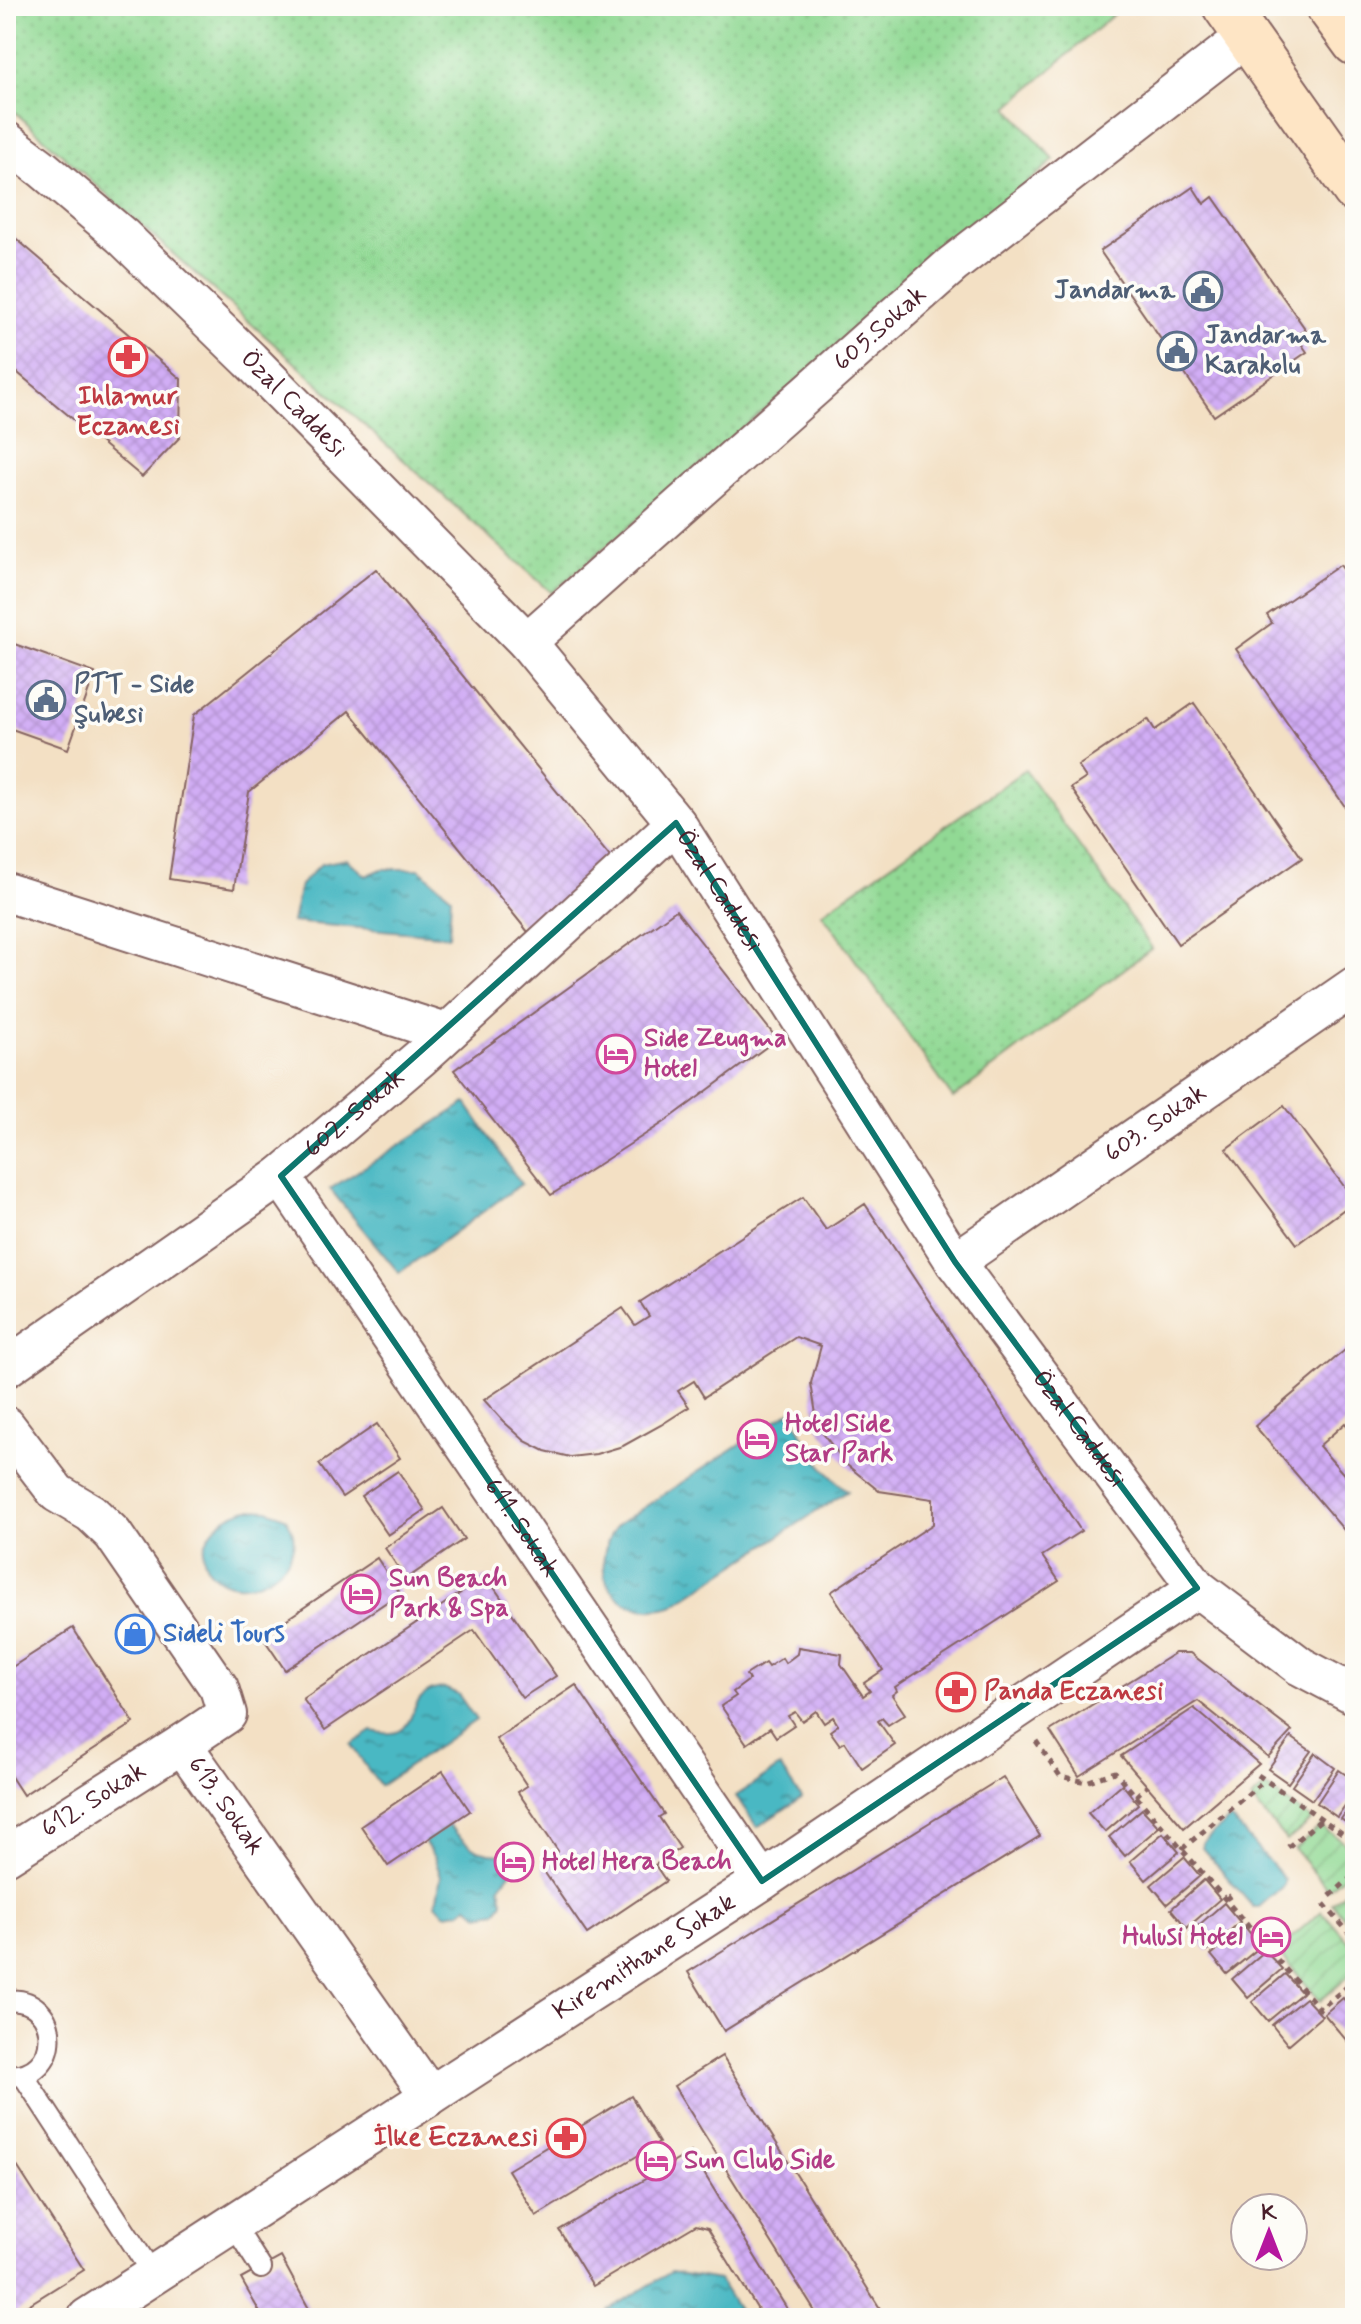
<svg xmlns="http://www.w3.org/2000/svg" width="1361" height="2324" font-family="Mynerve,sans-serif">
<defs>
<pattern id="grass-dots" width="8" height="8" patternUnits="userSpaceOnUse" patternTransform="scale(2)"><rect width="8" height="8" fill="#91d994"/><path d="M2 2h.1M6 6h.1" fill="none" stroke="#7fba80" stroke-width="1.8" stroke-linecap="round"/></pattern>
<pattern id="garden-furrows" width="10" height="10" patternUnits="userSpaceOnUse" patternTransform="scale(2)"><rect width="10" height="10" fill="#91d994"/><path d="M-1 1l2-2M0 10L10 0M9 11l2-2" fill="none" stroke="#7fba80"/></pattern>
<pattern id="water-ripples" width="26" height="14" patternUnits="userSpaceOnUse" patternTransform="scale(2)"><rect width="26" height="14" fill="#4ab8c3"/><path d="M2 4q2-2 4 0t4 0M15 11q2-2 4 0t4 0" fill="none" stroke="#40959f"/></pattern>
<pattern id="building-cross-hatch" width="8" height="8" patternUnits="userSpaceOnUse" patternTransform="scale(2)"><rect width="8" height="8" fill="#d1adf5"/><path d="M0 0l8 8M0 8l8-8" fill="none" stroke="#b594d2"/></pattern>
</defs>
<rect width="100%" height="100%" fill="#fdfcf7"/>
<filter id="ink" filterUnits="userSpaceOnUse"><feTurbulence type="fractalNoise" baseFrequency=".0125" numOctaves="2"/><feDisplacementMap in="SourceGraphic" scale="16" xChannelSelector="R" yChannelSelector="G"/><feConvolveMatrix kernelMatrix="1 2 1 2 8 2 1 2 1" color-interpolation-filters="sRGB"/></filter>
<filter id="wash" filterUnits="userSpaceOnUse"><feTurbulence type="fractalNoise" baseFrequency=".006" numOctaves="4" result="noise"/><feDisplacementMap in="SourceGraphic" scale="32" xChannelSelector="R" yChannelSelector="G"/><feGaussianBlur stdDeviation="1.8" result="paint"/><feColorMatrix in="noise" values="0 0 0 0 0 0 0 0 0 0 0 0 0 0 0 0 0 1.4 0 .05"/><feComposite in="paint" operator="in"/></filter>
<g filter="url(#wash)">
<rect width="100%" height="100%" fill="#f3e0c4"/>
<g fill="url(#grass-dots)" stroke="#6e7c60" stroke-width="2">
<path d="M6,6H1123L1008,107L1054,160L552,593L6,104Z"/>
<path d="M1025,770L1152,948L953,1098L822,913Z"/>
</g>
<g fill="url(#garden-furrows)" stroke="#6e7c60" stroke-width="2">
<path d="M1265,1787L1312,1820L1287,1841L1251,1799Z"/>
<path d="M1321,1826L1355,1850V1866L1328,1889L1294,1849Z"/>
<path d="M1355,1884V1930L1332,1903Z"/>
<path d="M1322,1911L1355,1949V1971L1320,2001L1277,1950Z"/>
</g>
<g fill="url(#water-ripples)" stroke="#4a6c77" stroke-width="2">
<path d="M347,859L366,876L382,869H419L451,896L449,936L292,922L300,885L321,864Z"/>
<path d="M466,1103L521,1184L399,1273L330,1189Z"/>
<path d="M792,1410C805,1445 818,1468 848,1491L672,1606C617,1622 584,1573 616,1526Z"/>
<path d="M248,1509L268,1510L285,1517C319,1561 243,1610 210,1571C203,1562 202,1552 206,1542C214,1523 229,1514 248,1509Z"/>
<path d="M444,1688L458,1694L476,1720L380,1786L351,1745L372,1731C428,1745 397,1691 444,1688Z"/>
<path d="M780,1767L801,1798L757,1827L736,1796Z"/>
<path d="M1229,1820L1233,1821L1285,1880L1284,1885L1259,1907H1253L1202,1848L1203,1842Z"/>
<path d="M448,1825C459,1836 469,1849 485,1852C495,1855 501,1851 510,1858L512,1870L500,1886L503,1902L496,1912L479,1915L468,1906L460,1912L445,1914L436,1904L441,1877L435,1859L424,1841Z"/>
<path d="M671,2272L719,2280L743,2318H613L608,2310Z"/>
</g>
<g id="blocks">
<g fill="url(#building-cross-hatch)">
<path d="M1193,187L1204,204L1213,197L1306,330L1296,336L1307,352L1214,416L1100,251Z"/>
<path d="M6,230L181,379L180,437L142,477L6,363Z"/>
<path d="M1340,565L1346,573L1355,566V821L1236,649L1272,623L1267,615Z"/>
<path d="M376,569L615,863L528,932L349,711L249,792L234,889L169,879L194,715Z"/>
<path d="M6,641L95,673L68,749L6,727Z"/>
<path d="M1194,703L1302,858L1178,944L1071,788L1086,778L1078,766L1148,719L1155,730Z"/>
<path d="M676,910L777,1039L666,1121L551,1195L454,1070Z"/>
<path d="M1284,1106L1355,1201L1297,1244L1226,1149Z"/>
<path d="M803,1197L826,1230L865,1204L1081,1531L1042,1556L1059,1581L895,1687L897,1691L892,1695L905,1714L888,1725L882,1718L878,1721L895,1745L862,1768L845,1742L840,1745L830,1731L838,1725L833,1717L824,1723L816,1711L802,1721L795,1712L788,1716L794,1725L776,1737L770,1728L747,1744L721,1706L736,1696L733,1692L749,1680L746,1675L765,1663L768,1667L782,1658L785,1663L797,1654L798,1647L842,1654L841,1664L863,1696L870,1691L864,1683L883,1670L831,1592L933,1524V1499L879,1491L847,1465L818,1427L811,1383L821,1346L796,1337L704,1397L694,1381L678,1391L689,1407L661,1425L623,1446L596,1454L570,1457L545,1451L525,1441L503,1421L484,1400L623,1308L635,1325L649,1316L640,1302Z"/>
<path d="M1352,1344L1355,1347V1435L1345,1423L1319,1446L1355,1487V1543L1255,1426Z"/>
<path d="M377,1424L400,1458L342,1497L319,1464Z"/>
<path d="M398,1471L425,1510L388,1535L361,1496Z"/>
<path d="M443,1508L464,1539L406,1579L385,1548Z"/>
<path d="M377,1558L400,1593L285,1670L262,1636Z"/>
<path d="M486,1576L556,1676L522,1698L474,1630L325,1730L303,1699Z"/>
<path d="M73,1628L134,1723L23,1795L6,1769V1671Z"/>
<path d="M1175,1653H1190L1292,1731L1268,1757L1198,1701L1079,1776L1050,1731Z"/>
<path d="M576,1685L664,1814L659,1817L680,1848L655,1865L666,1881L587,1934L543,1870V1861L558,1851L518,1792L527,1786L496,1739Z"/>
<path d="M1194,1708L1259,1764L1184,1828L1121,1756Z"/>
<path d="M1291,1737L1311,1751L1288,1783L1268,1769Z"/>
<path d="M1315,1753L1335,1768L1312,1800L1292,1786Z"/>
<path d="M1339,1770L1355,1781V1791L1337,1817L1317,1803Z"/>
<path d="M443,1771L470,1811L388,1866L361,1826Z"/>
<path d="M1003,1777L1040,1836L724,2031L688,1972Z"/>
<path d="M1122,1784L1138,1804L1105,1832L1088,1813Z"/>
<path d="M1355,1800V1829L1341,1819Z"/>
<path d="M1142,1809L1159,1827L1125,1856L1109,1837Z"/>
<path d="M1163,1833L1179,1852L1146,1880L1130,1861Z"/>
<path d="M1184,1857L1200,1876L1167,1904L1151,1885Z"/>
<path d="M1204,1880L1220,1899L1187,1928L1171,1909Z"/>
<path d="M1224,1903L1240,1922L1207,1951L1191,1932Z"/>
<path d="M1245,1927L1261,1946L1227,1974L1211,1955Z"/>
<path d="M1265,1951L1282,1969L1248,1998L1232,1979Z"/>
<path d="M1285,1974L1302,1993L1268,2021L1252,2002Z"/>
<path d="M1355,1988V2004L1347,1995Z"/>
<path d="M1305,1998L1322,2016L1288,2045L1272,2025Z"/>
<path d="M1343,1998L1355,2012V2045L1352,2047L1324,2014Z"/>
<path d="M722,2056L886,2318H819L674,2086Z"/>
<path d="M631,2096L659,2143L536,2216L508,2170Z"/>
<path d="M6,2149L84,2270L9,2317L6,2313Z"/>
<path d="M691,2152L792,2317L790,2318H763L708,2228L696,2225L593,2286L559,2230Z"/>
<path d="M281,2257L314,2318H263L241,2279Z"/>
</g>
</g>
</g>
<g filter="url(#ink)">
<use href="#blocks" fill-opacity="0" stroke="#856361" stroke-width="2"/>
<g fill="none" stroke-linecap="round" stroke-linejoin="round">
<defs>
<g id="service">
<path d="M6,2001C64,1994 64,2082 6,2075"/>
<path d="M23,2075L154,2276"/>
<path d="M233,2224L261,2268"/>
</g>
<g id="minor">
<path id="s1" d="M6,141L43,169L122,236L250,360L527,642L676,823L955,1262L1197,1588L1300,1666L1355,1695"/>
<path id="s2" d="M527,642L952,265L1248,35"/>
<path d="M6,892L446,1033"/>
<path id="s3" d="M281,1176L762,1881"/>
<path id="s4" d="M955,1262L1355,986"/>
<path id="s5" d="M6,1368L281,1176L420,1058L676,823"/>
<path id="s6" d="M6,1426L57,1493L91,1513L113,1534L219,1688L227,1714L182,1744L430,2096"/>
<path id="s7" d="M6,1856L182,1744"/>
<path id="s8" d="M87,2318L762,1881L1197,1588"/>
</g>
<g id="secondary">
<path d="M1225,6L1355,190"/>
<path d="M1328,6L1355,43"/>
</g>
</defs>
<use href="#service" stroke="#856361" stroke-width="24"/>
<use href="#minor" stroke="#856361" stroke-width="42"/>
<use href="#secondary" stroke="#856361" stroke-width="48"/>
<g stroke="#856361" stroke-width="5" stroke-dasharray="6 6" stroke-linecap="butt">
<path d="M1036,1741L1060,1776L1086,1782L1115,1772L1320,2009L1355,1980"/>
<path d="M1258,1775L1355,1842"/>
<path d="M1136,1796L1147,1786"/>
<path d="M1288,1847L1322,1819"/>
<path d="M1182,1849L1265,1780"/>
<path d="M1330,1896L1355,1874"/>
<path d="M1226,1899L1233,1894"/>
<path d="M1324,1904L1355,1940"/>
<path d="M1270,1950L1277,1944"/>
</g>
<use href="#service" stroke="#fff" stroke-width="20"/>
<use href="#minor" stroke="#fff" stroke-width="38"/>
<use href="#secondary" stroke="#fee5c5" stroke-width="44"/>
</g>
</g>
<path fill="none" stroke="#0f766e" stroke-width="6" stroke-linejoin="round" d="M676,823L955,1262L1197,1588L762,1881L281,1176Z"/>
<defs>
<symbol id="civic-ring" viewBox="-11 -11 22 22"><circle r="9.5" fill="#fdfcf7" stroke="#5c6f8a" stroke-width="1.5"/><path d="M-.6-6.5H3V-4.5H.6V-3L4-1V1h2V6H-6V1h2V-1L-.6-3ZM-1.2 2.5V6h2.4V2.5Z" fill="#5c6f8a"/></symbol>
<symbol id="pharmacy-ring" viewBox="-11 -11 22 22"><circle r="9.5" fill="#fdfcf7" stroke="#e0444e" stroke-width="1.5"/><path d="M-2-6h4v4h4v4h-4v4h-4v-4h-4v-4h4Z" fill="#e0444e"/></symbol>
<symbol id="hotel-ring" viewBox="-11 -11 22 22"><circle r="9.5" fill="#fdfcf7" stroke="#d1479c" stroke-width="1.5"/><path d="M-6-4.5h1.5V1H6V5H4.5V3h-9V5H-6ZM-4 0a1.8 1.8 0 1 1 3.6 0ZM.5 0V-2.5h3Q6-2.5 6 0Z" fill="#d1479c"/></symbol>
<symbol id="shop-ring" viewBox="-11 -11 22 22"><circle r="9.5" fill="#fdfcf7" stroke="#3f7fe0" stroke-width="1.5"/><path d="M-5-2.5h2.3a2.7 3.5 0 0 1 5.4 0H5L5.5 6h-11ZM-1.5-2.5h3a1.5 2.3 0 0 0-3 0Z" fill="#3f7fe0"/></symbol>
</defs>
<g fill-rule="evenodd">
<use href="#civic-ring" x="1181" y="269" width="44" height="44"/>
<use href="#civic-ring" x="1155" y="329" width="44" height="44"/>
<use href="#pharmacy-ring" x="106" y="335" width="44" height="44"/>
<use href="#civic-ring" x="24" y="678" width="44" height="44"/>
<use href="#hotel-ring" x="594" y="1032" width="44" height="44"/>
<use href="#hotel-ring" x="735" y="1417" width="44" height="44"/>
<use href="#hotel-ring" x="339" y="1572" width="44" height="44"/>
<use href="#shop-ring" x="113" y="1612" width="44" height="44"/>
<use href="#pharmacy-ring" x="934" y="1670" width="44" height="44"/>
<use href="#hotel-ring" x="492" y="1840" width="44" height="44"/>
<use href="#hotel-ring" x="1249" y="1915" width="44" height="44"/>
<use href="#pharmacy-ring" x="544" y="2116" width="44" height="44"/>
<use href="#hotel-ring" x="634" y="2139" width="44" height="44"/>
</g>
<g text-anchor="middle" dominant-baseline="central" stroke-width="7" stroke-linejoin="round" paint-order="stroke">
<g font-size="26" font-weight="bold" fill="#4e5e75" stroke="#fdfcf7" text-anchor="start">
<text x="1175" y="291" text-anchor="end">Jandarma</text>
<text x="1205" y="336">Jandarma<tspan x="1205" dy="30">Karakolu</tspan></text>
<text x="74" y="685">PTT - Side<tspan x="74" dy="30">Şubesi</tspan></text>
</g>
<g font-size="26" fill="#4a1f2b" stroke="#fdfcf7">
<text stroke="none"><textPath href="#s2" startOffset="472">605.Sokak</textPath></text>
<text stroke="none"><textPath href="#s1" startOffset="390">Özal Caddesi</textPath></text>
<text stroke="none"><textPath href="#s1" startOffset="1038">Özal Caddesi</textPath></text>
<text stroke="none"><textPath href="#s5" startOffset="432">602. Sokak</textPath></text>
<text stroke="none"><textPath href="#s4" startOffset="244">603. Sokak</textPath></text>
<text stroke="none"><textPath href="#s1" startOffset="1686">Özal Caddesi</textPath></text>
<text stroke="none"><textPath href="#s3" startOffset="426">611. Sokak</textPath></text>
<text stroke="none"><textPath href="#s7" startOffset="104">612. Sokak</textPath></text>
<text stroke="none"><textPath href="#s6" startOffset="498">613. Sokak</textPath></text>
<text stroke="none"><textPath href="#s8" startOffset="664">Kiremithane Sokak</textPath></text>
</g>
<g font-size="26" font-weight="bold" fill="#be3a42" stroke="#fdfcf7">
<text x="128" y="397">Ihlamur<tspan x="128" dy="30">Eczanesi</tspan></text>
<text x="984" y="1692" text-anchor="start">Panda Eczanesi</text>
<text x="538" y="2138" text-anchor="end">İlke Eczanesi</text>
</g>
<g font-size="26" font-weight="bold" fill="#b23c85" stroke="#fdfcf7" text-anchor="start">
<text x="644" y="1039">Side Zeugma<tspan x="644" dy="30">Hotel</tspan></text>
<text x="785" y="1424">Hotel Side<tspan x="785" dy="30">Star Park</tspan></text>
<text x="389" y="1579">Sun Beach<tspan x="389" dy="30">Park &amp; Spa</tspan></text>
<text x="542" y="1862">Hotel Hera Beach</text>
<text x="1243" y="1937" text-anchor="end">Hulusi Hotel</text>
<text x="684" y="2161">Sun Club Side</text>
</g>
<g font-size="26" font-weight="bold" fill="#366cbe" stroke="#fdfcf7" text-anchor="start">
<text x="163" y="1634">Sideli Tours</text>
</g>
</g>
<rect width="1361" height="2324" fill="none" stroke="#fdfcf7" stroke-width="32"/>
<g transform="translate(1269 2232)"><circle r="38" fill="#fdfcf7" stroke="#b5a4a5" stroke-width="2"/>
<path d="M0-6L14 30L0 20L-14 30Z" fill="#b5179e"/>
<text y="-12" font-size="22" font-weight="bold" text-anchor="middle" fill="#4a1f2b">K</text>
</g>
</svg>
